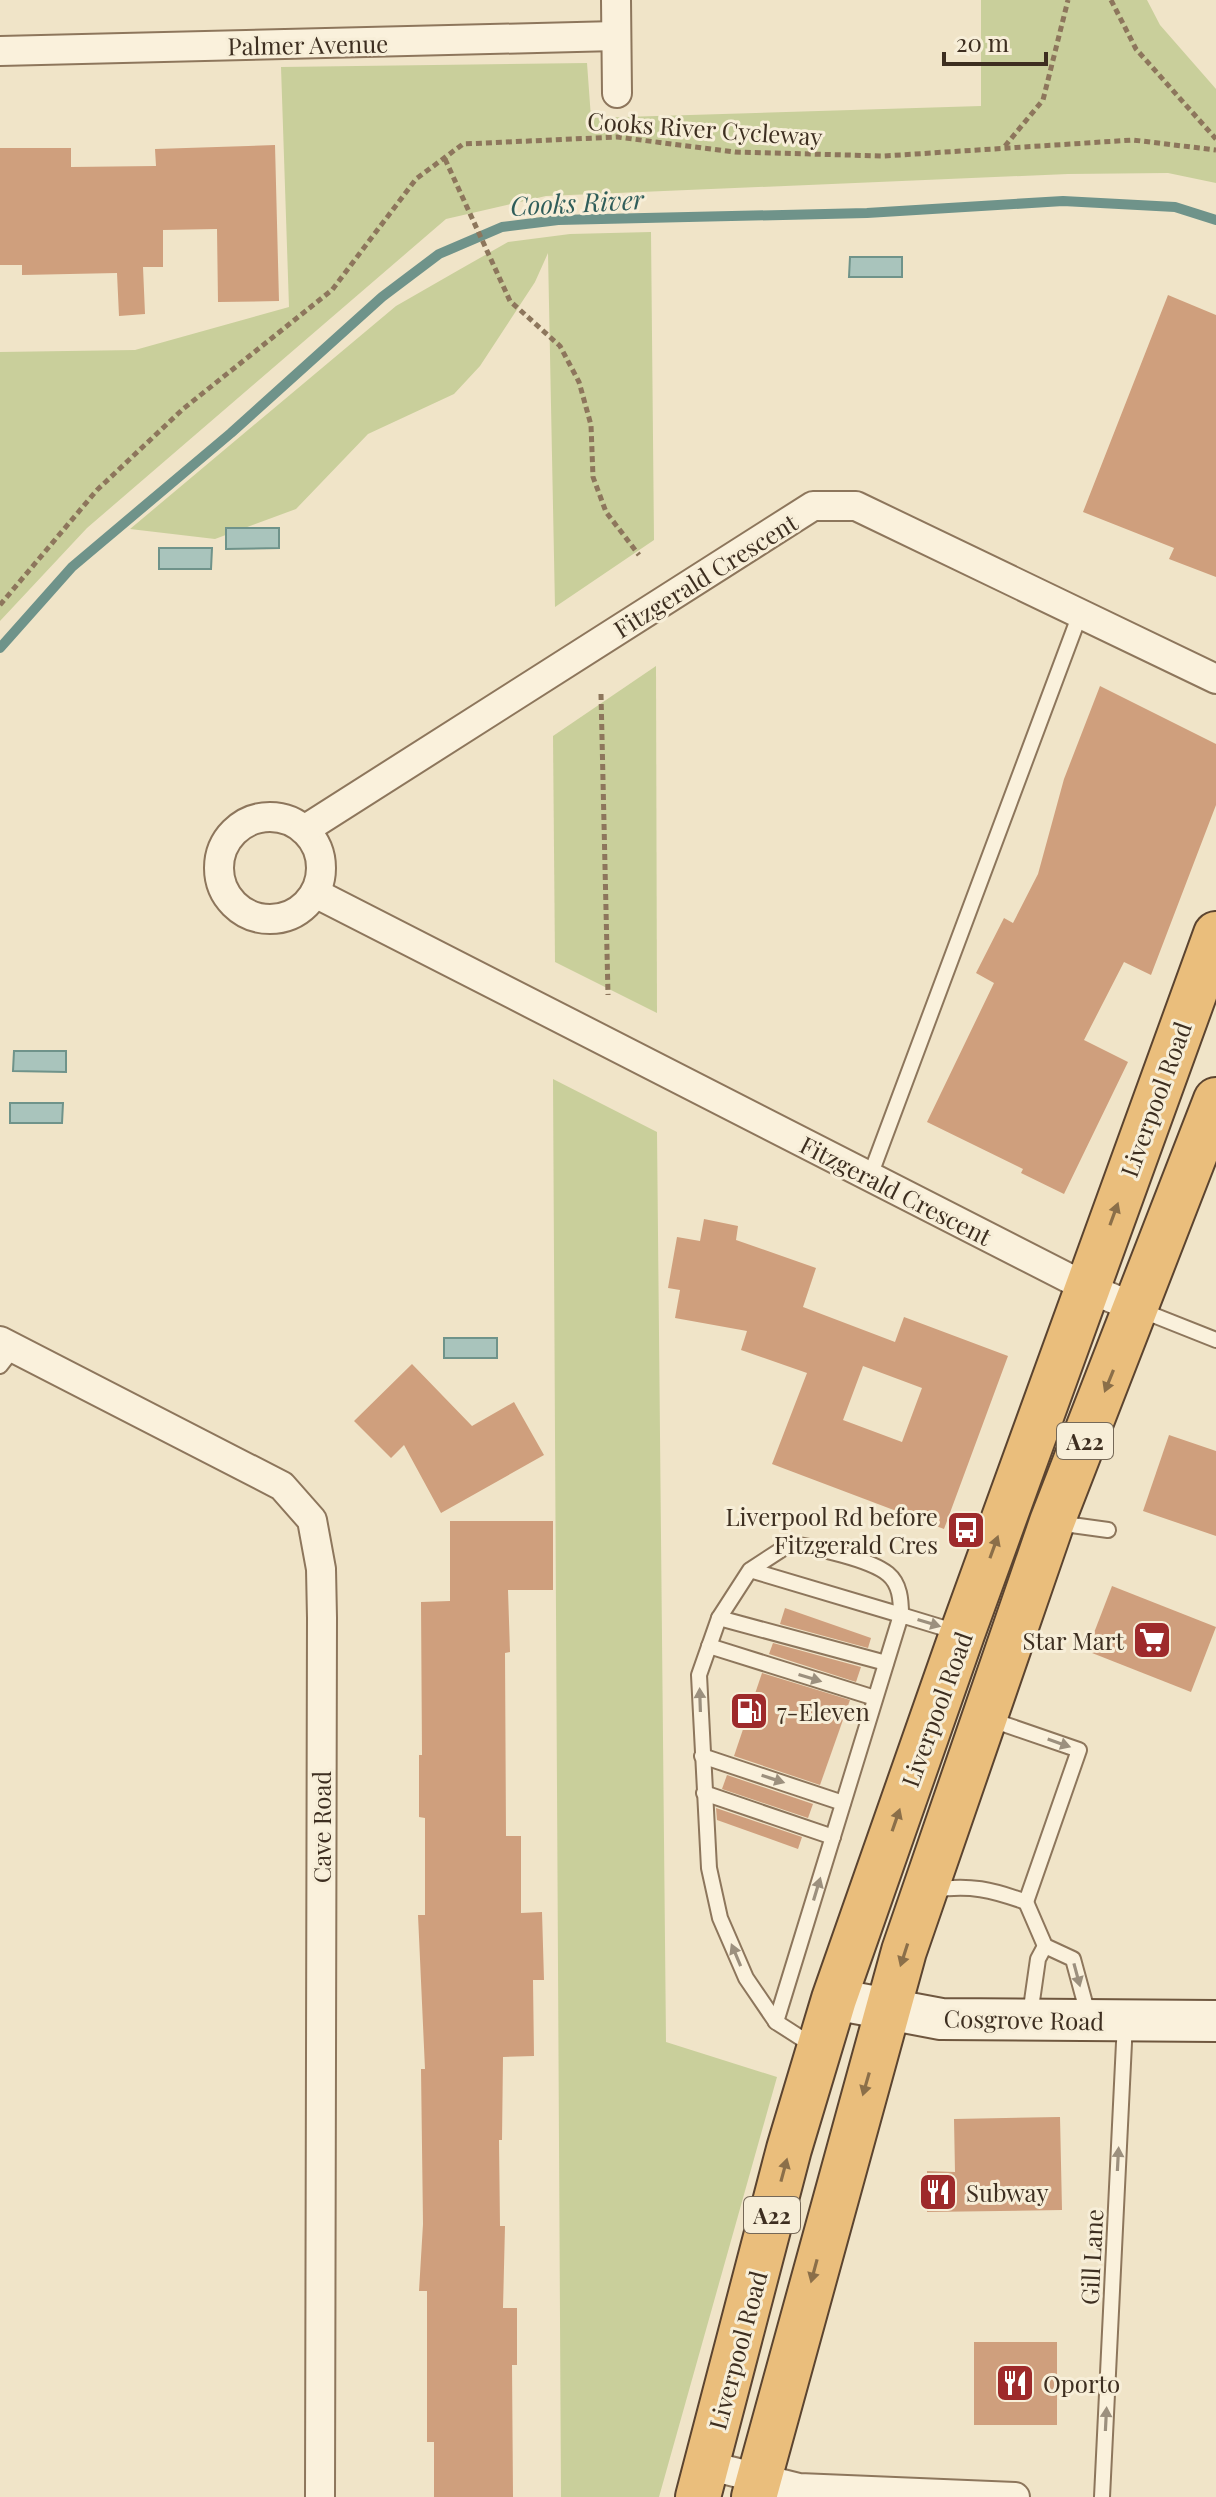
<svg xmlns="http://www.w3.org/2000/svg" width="1216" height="2497" font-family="'Playfair Display',serif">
<rect width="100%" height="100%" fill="#f0e4c8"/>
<g fill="#c9cf9b">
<path d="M981,0H1147L1160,25L1216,89V183L1168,173L1068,174L546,196L446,219L87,528L0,621V352L135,350L289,307L281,67L587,63L591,118L981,106Z"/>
<path d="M651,232L654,540L555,607L548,253L535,282L480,366L454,394L368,434L296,509L215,539L130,529L396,306L457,271L508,242L570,234Z"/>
<path d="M656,666L657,1013L555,962L553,736Z"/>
<path d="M553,1079L657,1132L666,2042L777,2077L659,2497H561Z"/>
</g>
<g fill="#a9c4bc" stroke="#6f938a" stroke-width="2">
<path d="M850,257H902V277H849Z"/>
<path d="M226,528H279V548L226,549Z"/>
<path d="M159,548H212L211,569H159Z"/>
<path d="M14,1051H66V1072L13,1071Z"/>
<path d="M10,1103H63L62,1123H10Z"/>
<rect x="444" y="1338" width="53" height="20"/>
</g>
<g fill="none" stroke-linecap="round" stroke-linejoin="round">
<path stroke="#6f938a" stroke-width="10" d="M0,648L72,567L231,433L382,297L439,254L502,227L558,220L867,213L1063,201L1175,207L1216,220"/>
</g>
<g fill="#cf9f7d" fill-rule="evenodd">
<path d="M275,145L279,301L218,302L217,229L163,230V267H143L145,314L119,316L117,273L22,275V265H0V148H71V167L156,166L155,149Z"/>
<path d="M1168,295L1216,315V577L1169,559L1174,548L1083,512Z"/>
<path d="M1100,686L1216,744V805L1151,975L1124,962L1084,1040L1128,1062L1064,1194L1021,1173L1023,1169L927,1122L994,983L976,973L1004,918L1013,923L1038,874L1064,779Z"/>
<path d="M704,1219L738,1226L736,1240L816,1268L803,1307L895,1342L904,1317L1008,1356L944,1529L772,1464L807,1373L741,1350L747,1331L675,1318L680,1290L668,1288L677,1237L700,1241ZM863,1366L922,1388L902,1442L843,1420Z"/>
<path d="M412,1364L472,1426L514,1402L544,1455L441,1513L404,1445L391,1458L354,1421Z"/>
<path d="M1169,1435L1216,1451V1536L1143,1511Z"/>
<path d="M450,1521H553V1590H508L510,1652L505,1653L506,1836H521V1913L542,1912L544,1980H533L534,2056L503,2057L502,2140H499L500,2226H505L503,2308H517V2365H512L513,2497H434V2442H427V2291H419L423,2224L421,2069H425L418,1915H425V1818L419,1817V1755H422L421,1602L450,1601Z"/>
<path d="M1112,1586L1216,1627L1191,1692L1087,1651Z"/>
<path d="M785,1608L871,1638L868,1648L780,1624Z"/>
<path d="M773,1643L861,1667L856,1682L769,1654Z"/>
<path d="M762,1673L850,1700L820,1785L734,1756Z"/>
<path d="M727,1775L813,1804L808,1818L722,1789Z"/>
<path d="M716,1808L802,1837L798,1849L717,1820Z"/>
<path d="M1060,2117L1062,2210L927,2212V2171L955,2172L954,2119Z"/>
<rect x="974" y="2342" width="83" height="83"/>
</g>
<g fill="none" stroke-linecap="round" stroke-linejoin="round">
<defs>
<g id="service">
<path d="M870,1176L1080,614"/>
<path d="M1138,1309L1216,1340"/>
<path d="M0,1366L14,1348"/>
<path d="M1057,1523L1108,1530"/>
<path d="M750,1570L901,1615C901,1600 900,1584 888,1574C870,1559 814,1547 790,1544L750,1570L719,1618L699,1675L709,1868L720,1918L746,1978L776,2022"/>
<path d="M719,1618L886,1663"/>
<path d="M709,1646L875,1698"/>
<path d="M702,1756L843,1803"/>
<path d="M704,1793L833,1837"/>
<path d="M934,1890C969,1884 993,1890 1026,1902L1079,1750L989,1719"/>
<path d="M1026,1902L1045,1946L1073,1959L1089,2018"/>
<path d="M1030,2015L1038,1959L1045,1946"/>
<path d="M815,2047L776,2022L901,1615L957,1632"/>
<path d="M1102,2497L1125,2022"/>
</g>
<g id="minor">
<path d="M616,0L617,93"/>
<path d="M0,51L616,36"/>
<circle cx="270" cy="868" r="51"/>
<path d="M304,830L813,506H856L1216,679"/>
<path d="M315,893L1088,1288L1138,1309"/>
<path d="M0,1341L282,1486L312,1520L321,1569L322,1618L320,2497"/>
<path d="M706,2465L799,2488L1015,2497"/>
</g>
<path id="secondary" d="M834,1999L941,2019L1216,2021"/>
<g id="trunk">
<path d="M698,2497L789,2149L834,1999L962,1634L1216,934"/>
<path d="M754,2497L904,1951L1052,1522L1216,1100"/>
</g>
</defs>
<use href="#service" stroke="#8d765c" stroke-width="18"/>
<use href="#minor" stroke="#8d765c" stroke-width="32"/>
<use href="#secondary" stroke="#6f573f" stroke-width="44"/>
<use href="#trunk" stroke="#5b4430" stroke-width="48"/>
<g stroke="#8d765c" stroke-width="5" stroke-dasharray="6 4" stroke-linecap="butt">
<path d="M1111,0L1136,49L1216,139"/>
<path d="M1005,146L1043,100L1068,0"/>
<path d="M445,159L510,301L560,346L579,382L591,425L593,477L606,512L639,555"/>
<path d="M0,605L97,490L183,409L332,290L416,179L463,144L617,137L735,152L884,156L1133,140L1216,150"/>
<path d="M601,694L608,995"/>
</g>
<use href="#service" stroke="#faf1dc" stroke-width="14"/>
<use href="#minor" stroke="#faf1dc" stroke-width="28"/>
<use href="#secondary" stroke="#faf1dc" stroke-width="40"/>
<use href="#trunk" stroke="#eabe7c" stroke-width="44"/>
</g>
<defs><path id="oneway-solid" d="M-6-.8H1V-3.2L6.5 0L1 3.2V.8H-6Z" transform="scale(2)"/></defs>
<g fill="#8b6f49">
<use href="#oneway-solid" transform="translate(1114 1214) rotate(-70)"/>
<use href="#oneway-solid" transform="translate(1109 1381) rotate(112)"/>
<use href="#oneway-solid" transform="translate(994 1547) rotate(-70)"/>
<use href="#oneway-solid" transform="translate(896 1820) rotate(-71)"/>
<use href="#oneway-solid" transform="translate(904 1955) rotate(108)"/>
<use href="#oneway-solid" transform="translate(866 2084) rotate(106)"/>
<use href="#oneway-solid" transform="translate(784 2170) rotate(-75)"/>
<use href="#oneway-solid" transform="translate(814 2271) rotate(105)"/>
</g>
<g fill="#9c907e">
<use href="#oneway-solid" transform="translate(929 1623) rotate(17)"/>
<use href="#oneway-solid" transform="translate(810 1678) rotate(17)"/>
<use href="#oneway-solid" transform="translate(700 1700) rotate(-92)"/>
<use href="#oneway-solid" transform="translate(1059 1743) rotate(19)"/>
<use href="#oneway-solid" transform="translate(773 1779) rotate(18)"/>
<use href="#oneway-solid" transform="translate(817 1889) rotate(-73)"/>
<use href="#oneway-solid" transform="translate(736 1955) rotate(-113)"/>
<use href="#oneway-solid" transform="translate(1077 1975) rotate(75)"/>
<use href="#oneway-solid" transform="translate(1118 2159) rotate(-87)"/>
<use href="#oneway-solid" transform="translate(1106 2419) rotate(-87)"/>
</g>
<defs>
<symbol id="bus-square" viewBox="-11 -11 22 22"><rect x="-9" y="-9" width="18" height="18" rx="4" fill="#9e2a2b" stroke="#f7eed8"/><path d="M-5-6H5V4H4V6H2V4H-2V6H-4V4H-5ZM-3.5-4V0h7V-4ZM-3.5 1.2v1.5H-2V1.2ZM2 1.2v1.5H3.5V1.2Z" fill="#fff"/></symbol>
<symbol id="supermarket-square" viewBox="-11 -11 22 22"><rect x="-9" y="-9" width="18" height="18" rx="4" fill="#9e2a2b" stroke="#f7eed8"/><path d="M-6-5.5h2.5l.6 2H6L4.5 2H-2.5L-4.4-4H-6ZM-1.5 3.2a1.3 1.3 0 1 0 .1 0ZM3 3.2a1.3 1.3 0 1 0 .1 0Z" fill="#fff"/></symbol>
<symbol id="fuel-square" viewBox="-11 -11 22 22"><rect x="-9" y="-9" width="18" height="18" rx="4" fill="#9e2a2b" stroke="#f7eed8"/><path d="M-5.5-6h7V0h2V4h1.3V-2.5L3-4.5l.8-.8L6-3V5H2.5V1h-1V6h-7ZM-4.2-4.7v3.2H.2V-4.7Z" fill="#fff"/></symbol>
<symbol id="restaurant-square" viewBox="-11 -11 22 22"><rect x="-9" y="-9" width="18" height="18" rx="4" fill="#9e2a2b" stroke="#f7eed8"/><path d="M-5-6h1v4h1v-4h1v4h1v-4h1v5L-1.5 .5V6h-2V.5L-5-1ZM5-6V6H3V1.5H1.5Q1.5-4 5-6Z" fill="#fff"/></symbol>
</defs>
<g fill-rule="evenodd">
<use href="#bus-square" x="944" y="1508" width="44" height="44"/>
<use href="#supermarket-square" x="1130" y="1618" width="44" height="44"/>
<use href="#fuel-square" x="727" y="1689" width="44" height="44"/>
<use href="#restaurant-square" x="916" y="2170" width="44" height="44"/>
<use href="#restaurant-square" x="993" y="2361" width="44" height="44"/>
</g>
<g text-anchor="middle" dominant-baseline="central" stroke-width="6" stroke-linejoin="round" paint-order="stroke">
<g fill="#f7eed8" stroke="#756857" stroke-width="2">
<rect x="1057" y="1423" width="56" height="36" rx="6"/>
<rect x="744" y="2197" width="56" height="36" rx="6"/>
</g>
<g font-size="22" font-weight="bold" fill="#3d2e20">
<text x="1085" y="1441">A22</text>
<text x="772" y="2215">A22</text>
</g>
<g font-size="24" fill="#3d2e20" stroke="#f7eed8">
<text transform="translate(308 44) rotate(-1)">Palmer Avenue</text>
<text transform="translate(705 128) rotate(4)">Cooks River Cycleway</text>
<text transform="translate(705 575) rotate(-32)">Fitzgerald Crescent</text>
<text transform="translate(1155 1099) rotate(-70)">Liverpool Road</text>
<text transform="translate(896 1190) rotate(27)">Fitzgerald Crescent</text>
<text transform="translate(936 1709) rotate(-70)">Liverpool Road</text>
<text transform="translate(321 1827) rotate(-90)">Cave Road</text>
<text transform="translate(1024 2019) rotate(1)">Cosgrove Road</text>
<text transform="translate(1091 2257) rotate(-87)">Gill Lane</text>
<text transform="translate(737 2350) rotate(-75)">Liverpool Road</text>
</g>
<g font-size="24" fill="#3d2e20" stroke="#f7eed8" text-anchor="start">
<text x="938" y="1516" text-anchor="end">Liverpool Rd before<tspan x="938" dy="28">Fitzgerald Cres</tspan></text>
<text x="1124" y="1640" text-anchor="end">Star Mart</text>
<text x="777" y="1711">7-Eleven</text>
<text x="966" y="2192">Subway</text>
<text x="1043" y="2383">Oporto</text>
</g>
<g font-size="26" font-style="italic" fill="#2f5d5a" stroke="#f7eed8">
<text transform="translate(577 202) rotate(-3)">Cooks River</text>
</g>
</g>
<path d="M944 52v12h102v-12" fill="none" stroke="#3d2e20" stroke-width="4"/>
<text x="956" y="52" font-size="24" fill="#3d2e20" stroke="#f7eed8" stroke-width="6" paint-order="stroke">20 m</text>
</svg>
